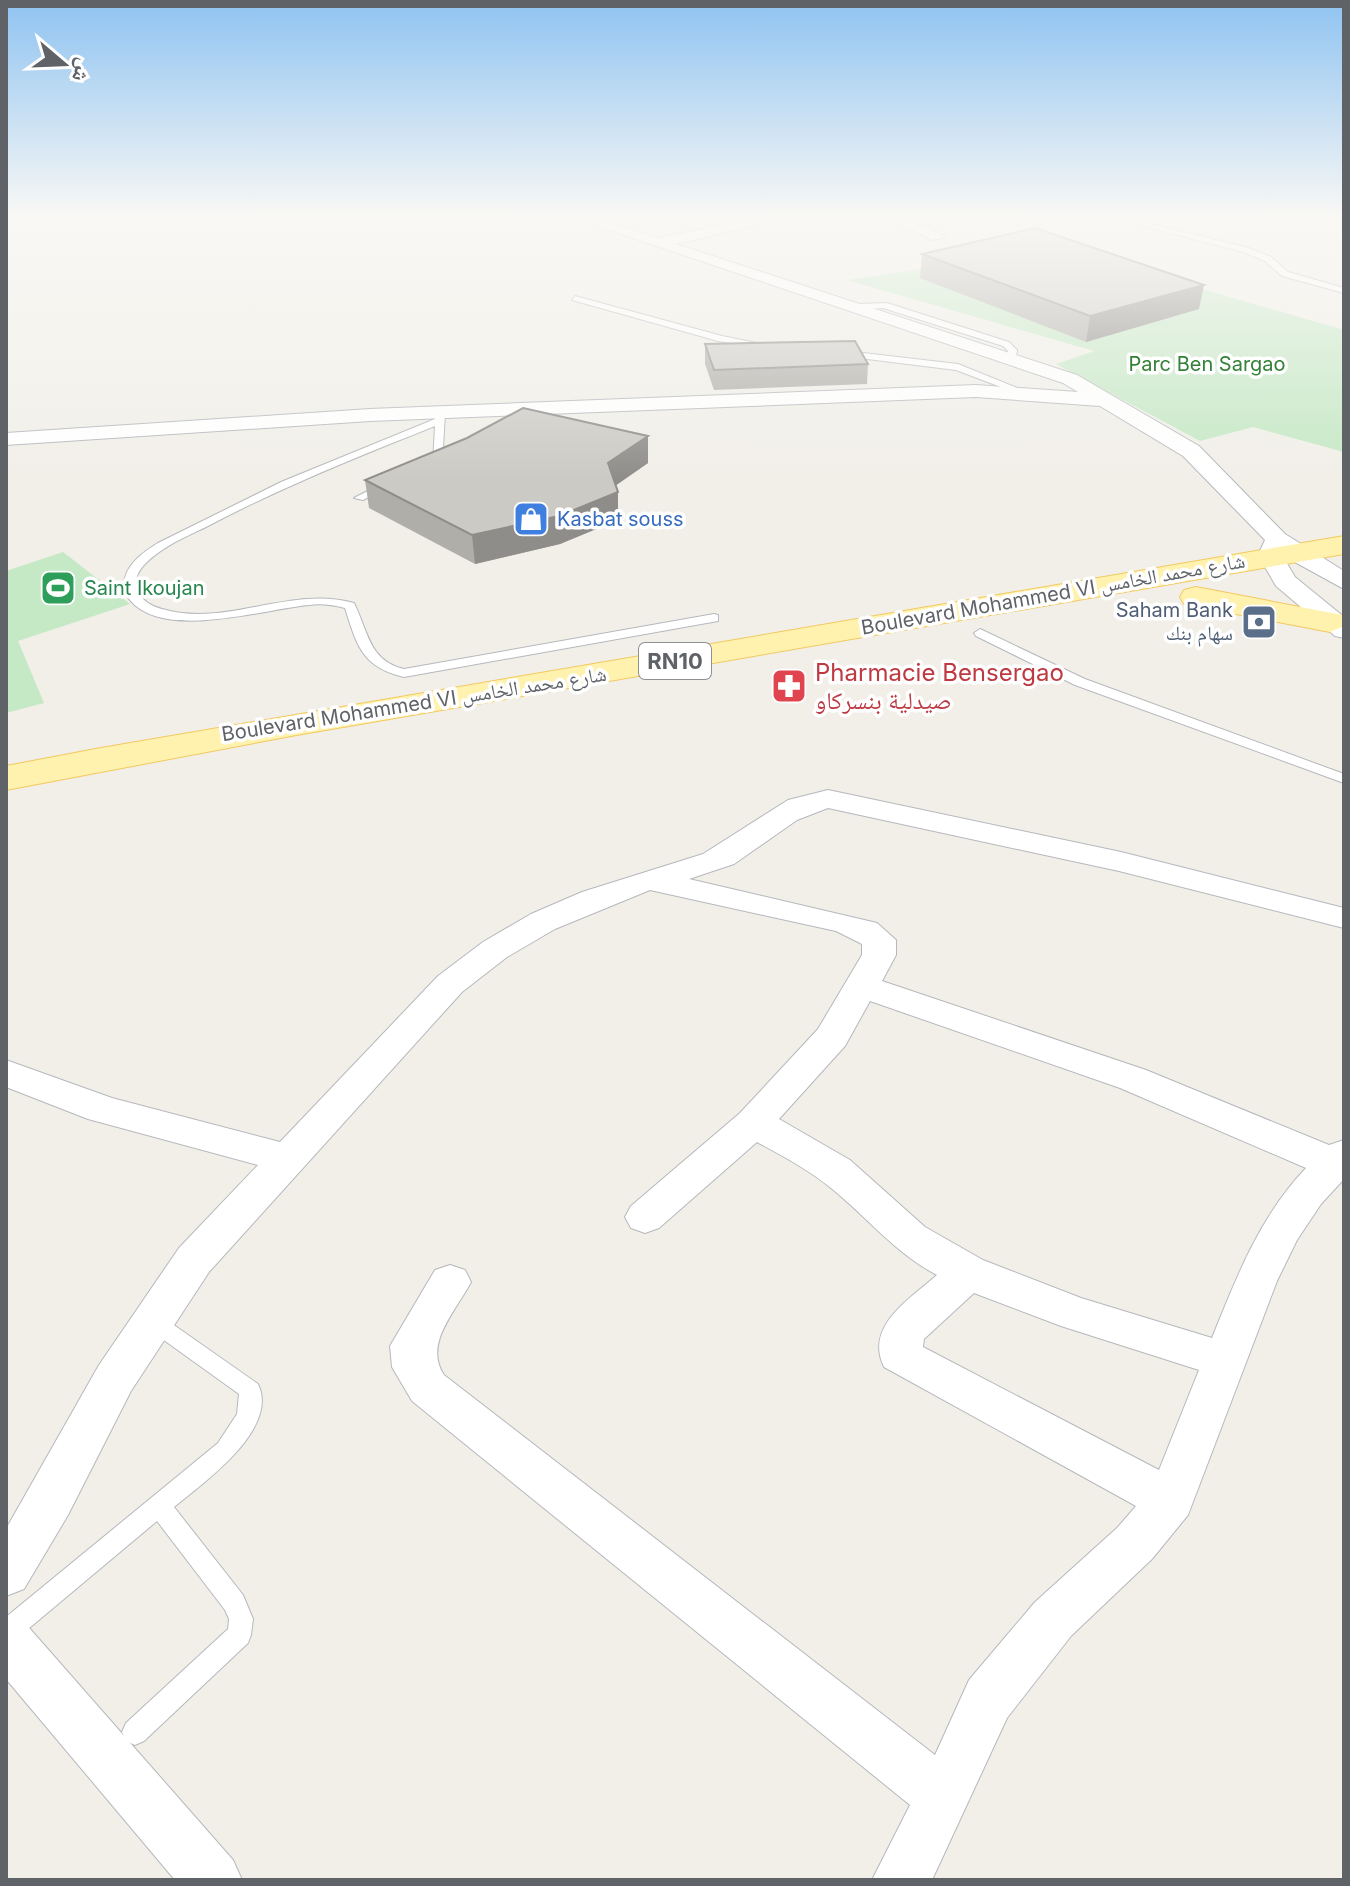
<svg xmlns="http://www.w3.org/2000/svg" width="1350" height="1886" font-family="Inter,'Noto Naskh Arabic',sans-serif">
<rect width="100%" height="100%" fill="#f1efe8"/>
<g fill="#c5e8c5">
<path d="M1061,248L1344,330V452L1253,427L1200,441L1056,364L1094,351L847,280Z"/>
<path d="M63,552L130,604L18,641L44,703L6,713V571Z"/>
</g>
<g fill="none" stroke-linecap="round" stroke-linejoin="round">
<defs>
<g id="lane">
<path d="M1101,215H1114L1249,248L1271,257L1288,272L1344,288V293L1282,276L1265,261L1243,252Z"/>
<path d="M575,296L722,336L767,345L763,348L718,341L572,300Z"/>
<path d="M887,303L1009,342L1017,350L1016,358L1009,360L1008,351L1003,346L883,308L857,310L853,307L857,304Z"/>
<path d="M846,351L958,364L1027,392L1019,394L956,370L843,356V352Z"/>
<path d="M440,410L445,413L442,465L433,463L435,426C357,457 280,488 206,527C185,537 161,547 144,565C126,585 140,603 162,609C226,628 290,585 354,603C368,631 369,661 404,669L714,614L718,615V621L404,677C362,667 357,646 345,608C333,605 321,603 309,605C264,609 164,641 130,600C125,594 122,586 125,578C129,562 145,551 158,543L281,482L435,419V413Z"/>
<path d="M383,483L392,485L363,500L354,498Z"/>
<path d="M980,629L1085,679L1344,774V783L1075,685L976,636L974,633Z"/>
<path d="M154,1314L161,1316L258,1384C280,1429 203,1483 174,1507L243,1595L253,1619L251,1635L248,1643L144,1741L135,1745L126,1741L122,1732L126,1723L228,1629L229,1619L225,1610L157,1521L15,1640L6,1644V1617L218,1443L237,1414L239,1394L147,1328L144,1322L147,1316Z"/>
</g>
<g id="street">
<path d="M565,215H588L658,238L770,215H801L676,244L1077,375L1199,446L1285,534L1344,571V589L1282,555L1295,577L1344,617V638L1335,636L1276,586L1258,555L1265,540L1183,456L1100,406L976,397L370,421L6,445V433L370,409L976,385L1078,392L1063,383Z"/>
<path d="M883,215H904L946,237L932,240Z"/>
<path d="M828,790L1121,852L1344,908V928L1119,871L828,808L797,820L734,864L689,879L877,923L896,940V955L882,981L1146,1070L1329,1145L1344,1140V1179L1321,1204L1297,1240L1277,1281L1188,1515L1152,1559L1071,1636L1007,1718L932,1880H872L910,1805L412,1401L392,1367L390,1346L435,1270L450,1265L465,1270L471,1282C456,1311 423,1344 444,1375L935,1755L969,1680L1035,1602L1118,1527L1136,1506L884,1367C864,1326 910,1299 937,1275C895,1253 868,1218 831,1188C809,1170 783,1156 757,1142L659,1228L645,1233L631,1228L625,1217L631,1206L740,1113L818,1029L862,955V944L836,931L650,890L555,929L507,957L462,992L209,1272L131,1391L68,1515L24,1589L6,1596V1529L99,1365L179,1248L258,1165L88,1119L6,1087V1060L112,1098L280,1142L438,976L483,942L531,914L582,892L703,854L788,800ZM870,1001L1120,1088L1306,1168C1260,1216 1236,1278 1212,1338L1081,1298L983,1260L925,1227L850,1160L779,1119L845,1046ZM974,1293L1061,1326L1199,1370L1159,1470L923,1347L924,1339Z"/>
<path d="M6,1615L24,1622L233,1860L242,1880H175L6,1679Z"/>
</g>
<g id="primary">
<path d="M1344,536V554L291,736L6,790V766L101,748Z"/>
<path d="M1196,587L1342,615L1344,626L1330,632L1184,604L1180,597L1184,590Z"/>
</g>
</defs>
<use href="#lane" stroke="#b5b8bc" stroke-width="2"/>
<use href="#street" stroke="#b5b8bc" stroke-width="2"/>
<use href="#primary" stroke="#f2c960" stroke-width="2"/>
<use href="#lane" fill="#fff" fill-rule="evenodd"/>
<use href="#street" fill="#fff" fill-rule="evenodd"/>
<use href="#primary" fill="#fff2af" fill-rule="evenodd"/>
</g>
<g fill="#afaea9">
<path d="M922,254L1199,309L1086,342L920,278Z"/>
<path d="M705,344L868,364L867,384L714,390L705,364Z"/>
<path d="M648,463L615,486L618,520L560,544L475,564L369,508L365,480Z"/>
</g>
<g fill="#8f8d8a">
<path d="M1204,285L1199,309L1086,342L1090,316Z"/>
<path d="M648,436V463L609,490L608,463Z"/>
<path d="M618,492V520L560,544L475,564L472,535Z"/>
</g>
<g fill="#cccac5" stroke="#8f8d8a" stroke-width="2">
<path d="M1035,228L1204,285L1090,316L922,254Z"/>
<path d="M855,341L868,364L714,370L705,344Z"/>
<path d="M523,408L648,436L608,463L618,492L559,516L472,535L365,480L467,438Z"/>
</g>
<linearGradient id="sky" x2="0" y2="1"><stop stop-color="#8fc3f1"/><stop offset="0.45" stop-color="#f9f8f5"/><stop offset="1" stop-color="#f9f8f5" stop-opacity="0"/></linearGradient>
<rect width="1350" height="479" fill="url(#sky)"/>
<defs>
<symbol id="shop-square" viewBox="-11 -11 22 22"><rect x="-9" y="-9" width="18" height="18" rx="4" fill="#3f7fe0" stroke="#fff"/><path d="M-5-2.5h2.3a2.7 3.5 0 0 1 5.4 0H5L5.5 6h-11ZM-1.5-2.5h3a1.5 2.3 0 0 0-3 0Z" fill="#fff"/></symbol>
<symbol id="stadium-square" viewBox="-11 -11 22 22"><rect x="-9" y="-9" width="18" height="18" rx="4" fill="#2e9e5b" stroke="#fff"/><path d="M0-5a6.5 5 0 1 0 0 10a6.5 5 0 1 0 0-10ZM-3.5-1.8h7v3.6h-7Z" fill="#fff"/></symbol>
<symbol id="bank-square" viewBox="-11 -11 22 22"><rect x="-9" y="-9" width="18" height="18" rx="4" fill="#5c6f8a" stroke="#fff"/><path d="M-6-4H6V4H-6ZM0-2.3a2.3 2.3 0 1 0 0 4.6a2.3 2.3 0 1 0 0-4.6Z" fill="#fff"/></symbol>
<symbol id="pharmacy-square" viewBox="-11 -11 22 22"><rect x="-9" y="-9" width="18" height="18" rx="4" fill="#e0444e" stroke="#fff"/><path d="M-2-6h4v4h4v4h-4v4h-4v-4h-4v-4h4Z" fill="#fff"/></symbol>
</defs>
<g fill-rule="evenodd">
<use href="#shop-square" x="511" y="499" width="40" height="40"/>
<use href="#stadium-square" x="38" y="568" width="40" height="40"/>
<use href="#bank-square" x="1239" y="602" width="40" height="40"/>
<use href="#pharmacy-square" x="769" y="666" width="40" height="40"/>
</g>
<g text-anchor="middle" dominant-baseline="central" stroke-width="7" stroke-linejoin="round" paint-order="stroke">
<g font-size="20" fill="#348238" stroke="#fff">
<text x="1207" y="364">Parc Ben Sargao</text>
</g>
<g font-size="20" fill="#366cbe" stroke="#fff" text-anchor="start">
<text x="557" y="519">Kasbat souss</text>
</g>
<g font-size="20" fill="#27864d" stroke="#fff" text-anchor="start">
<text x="84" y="588">Saint Ikoujan</text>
</g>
<g font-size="20" fill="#5f6368" stroke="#fff">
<text transform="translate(1053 594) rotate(-10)">Boulevard Mohammed VI شارع محمد الخامس</text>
<text transform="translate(414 704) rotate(-9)">Boulevard Mohammed VI شارع محمد الخامس</text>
</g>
<g font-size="20" fill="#4e5e75" stroke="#fff" text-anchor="end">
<text x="1233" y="610">Saham Bank<tspan x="1233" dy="23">سهام بنك</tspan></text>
</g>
<rect fill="#fff" stroke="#8f9295" stroke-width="2" x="639" y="643" width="72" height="36" rx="6"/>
<g font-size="22" font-weight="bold" fill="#5f6368">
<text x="675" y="661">RN10</text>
</g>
<g font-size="24" fill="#be3a42" stroke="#fff" text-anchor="start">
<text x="815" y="672">Pharmacie Bensergao<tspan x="815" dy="28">صيدلية بنسركاو</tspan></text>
</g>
</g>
<rect width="1350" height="1886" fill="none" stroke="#5f6368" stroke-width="16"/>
<g transform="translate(64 64) rotate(109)" stroke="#ffffff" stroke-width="6" paint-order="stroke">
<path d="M0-6L14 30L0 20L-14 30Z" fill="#5f6368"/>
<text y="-12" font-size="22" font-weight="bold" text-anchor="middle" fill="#5f6368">ش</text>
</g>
</svg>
